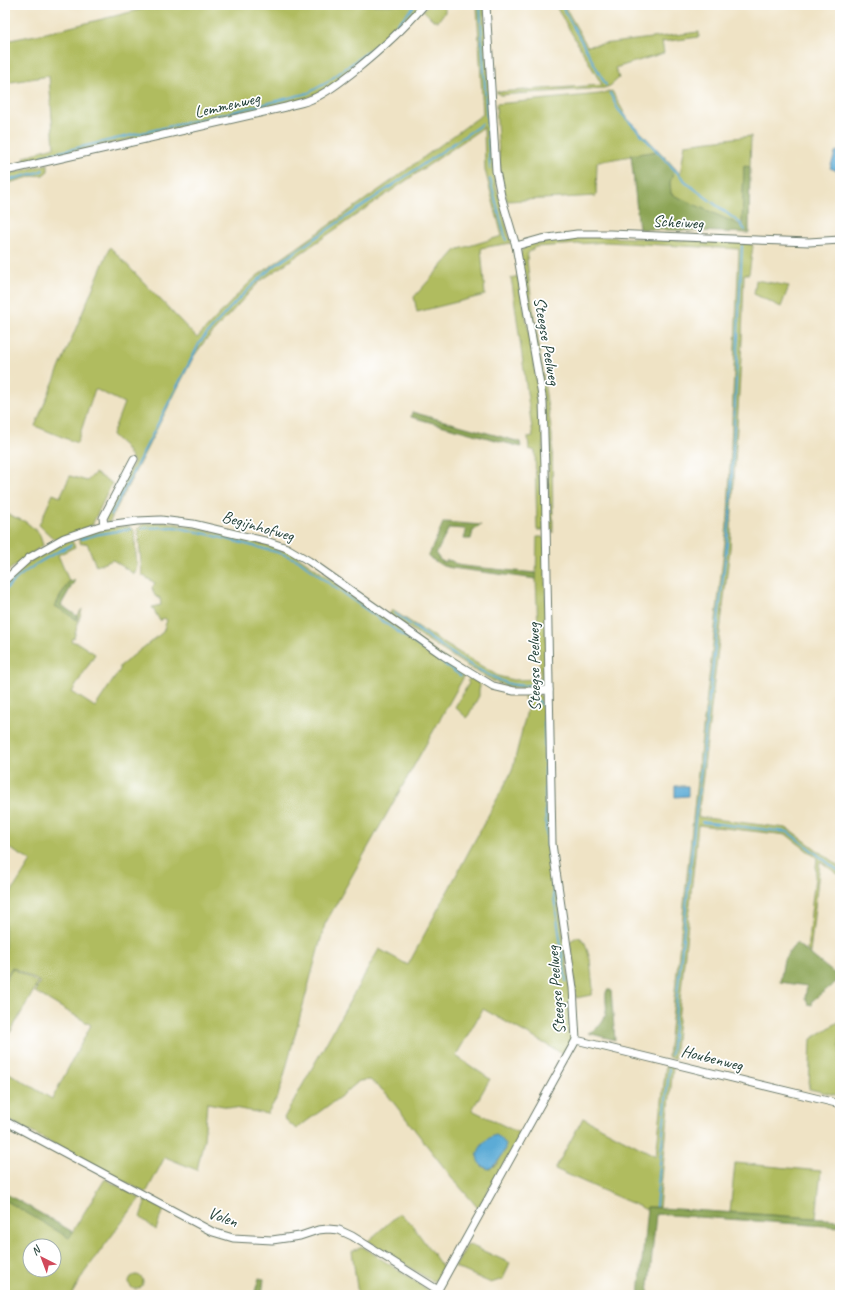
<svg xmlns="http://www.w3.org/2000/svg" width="845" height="1300" font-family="Caveat,sans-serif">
<rect width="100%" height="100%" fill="#fff"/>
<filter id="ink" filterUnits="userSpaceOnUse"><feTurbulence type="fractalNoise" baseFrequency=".025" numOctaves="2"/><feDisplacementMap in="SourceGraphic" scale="8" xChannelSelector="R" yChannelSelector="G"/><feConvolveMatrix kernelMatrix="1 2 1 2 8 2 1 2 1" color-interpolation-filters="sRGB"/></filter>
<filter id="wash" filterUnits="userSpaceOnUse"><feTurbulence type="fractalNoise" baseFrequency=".012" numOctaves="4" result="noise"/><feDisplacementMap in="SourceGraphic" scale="16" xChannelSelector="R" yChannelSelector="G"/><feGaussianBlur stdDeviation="0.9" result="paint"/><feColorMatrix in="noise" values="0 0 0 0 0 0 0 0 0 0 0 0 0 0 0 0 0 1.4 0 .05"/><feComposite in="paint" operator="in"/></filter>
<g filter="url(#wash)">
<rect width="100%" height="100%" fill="#efe3c5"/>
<g fill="#b0bc5e" stroke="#687c49" fill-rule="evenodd">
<path d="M159,5H420L408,20L333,86L305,99L286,104L26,163L24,157L36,154L40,151L54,147L49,76L5,83V41L46,33Z"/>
<path d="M428,5H445V12L438,21L433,20L423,10Z"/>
<path d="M477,5H484L495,181L511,243L481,248L485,295L417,312L414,297L456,250L502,236L485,170L484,127L259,282L204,342L194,356L109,523L106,521L105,517L134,462L124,446L112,435L124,403L95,389L77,443L35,426L110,247L197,338L246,286L257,276L383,187L483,114Z"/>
<path d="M555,5H564L587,46L699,32V37L662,42L664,53L615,68L619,78L610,86L604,88L500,95L496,92L602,85Z"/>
<path d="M612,91L627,118L659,151L597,162L596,196L507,201L500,172L496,104L600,94Z"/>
<path d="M751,136L750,167L744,166L742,227L671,194L670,182L675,168L680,174L685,144Z"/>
<path d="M48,164V171L43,175L33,176L5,184V175Z"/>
<path d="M585,236L745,243H750L753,246L749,274H744L742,341L730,548L698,817L786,828L793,832L840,867V876L820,861L810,953L807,950L817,858L787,835L698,825L674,1059L668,1057L698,771L728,516L739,249L606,242L535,247L528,253L527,260L531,296L552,435L553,533L549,528L548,447L537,357L520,262C520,258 520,253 522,250C530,238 571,238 585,236Z"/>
<path d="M518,276L529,333L543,422L544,530H537L535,451L529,449L528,437L533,436L513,290L511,278Z"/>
<path d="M756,280L789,286L781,307L754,294Z"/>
<path d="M95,473L112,483L93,523V525L55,540L39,525L53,494L60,497L70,476L87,481Z"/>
<path d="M5,513L26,522L39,533L43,545L5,573Z"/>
<path d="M168,522L245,538L293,553L466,673L325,924L282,1083L278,1096L267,1114L207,1103L204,1139L197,1170L165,1157L146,1193L5,1118V1079L9,1073L52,1099L91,1025L35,992L40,982L12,967L5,978V902L31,861L5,846V584L16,573L40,554L71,539L75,547L58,555L69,581L55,606L78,618L77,616L82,609L74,638H72L71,641L78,643L95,654L72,692L95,707L120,670V666L163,632L167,620L164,618L160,621L152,607L161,605L160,598L155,596L152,588L155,583L142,575L138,529L143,524Z"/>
<path d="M128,526L134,531L137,567L134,574L113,560L96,566L87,543L81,544L78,537L103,528Z"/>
<path d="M537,537H542L545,539L547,681L545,686L541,688H511L495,682L467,666L389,615L392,610L445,644L498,676L513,680L539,679L540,678L536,579Z"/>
<path d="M470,678L479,683L480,686L479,690V696L467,718L455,707L469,683L467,681Z"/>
<path d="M525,694H537L544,698L547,707L549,823L571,994L573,1035L565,1055L483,1009L459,1050L456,1056L490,1079L472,1110L521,1134L478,1208L453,1179L386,1093L370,1080L359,1081L344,1094L296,1129L284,1118L379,949L408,965L512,771L529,702L524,699ZM504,1151L497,1164L489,1169L481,1166Z"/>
<path d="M577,937L581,938L585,943L590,959L593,989L591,995L576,998L570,941Z"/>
<path d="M12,968L38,983L10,1033L5,1034V981Z"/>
<path d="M840,1021V1096L809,1089L811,1039Z"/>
<path d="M666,1064L673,1066L659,1207H647V1210L555,1169L583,1118L656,1156Z"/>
<path d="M735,1163L821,1171L816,1218L730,1212Z"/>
<path d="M105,1179L140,1198L84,1273L72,1294L74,1295H5V1200L69,1237ZM30,1246H54V1270H30Z"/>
<path d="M146,1200L163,1209L156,1230L140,1217Z"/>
<path d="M400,1213L412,1225L444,1269L438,1279L434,1281L430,1280L368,1241Z"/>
<path d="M468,1244L510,1263L503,1279L491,1283L455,1267Z"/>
<path d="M363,1247L428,1290L429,1292L428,1295H358L352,1251Z"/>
<circle cx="136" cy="1282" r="7"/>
</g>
<g fill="#8ca455" stroke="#567044">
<path d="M659,151L675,168L670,182L671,194L742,226L744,166L750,167L749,233L639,229L631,155Z"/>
<path d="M412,412L520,442L521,447L411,417Z"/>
<path d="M445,522L481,525L473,531L471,539H464L466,531L464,529L449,528L436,554L440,560L444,562L448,560L452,561L457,565L472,567L536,573V579L452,568L443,566L428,557L443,523Z"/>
<path d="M75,580L61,605L77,616V620L55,606L69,581Z"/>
<path d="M796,943L840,978V979L813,1000L812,1005L808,1004L805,998L807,986L780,982L784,959Z"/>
<path d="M607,990H611L615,1040L588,1033C602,1027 608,1017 606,1002C606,997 605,994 607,990Z"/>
<path d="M5,1193L73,1232L69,1238L5,1200Z"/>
<path d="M647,1207L840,1220V1227L656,1214L648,1295H639Z"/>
<path d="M259,1278L264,1279L262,1295H254Z"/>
</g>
<g fill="#5cabd6" stroke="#3e7485">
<path d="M836,151L840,152V172L830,168Z"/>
<path d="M675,786H688V796L675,797Z"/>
<path d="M496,1135L501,1138L506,1145C503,1156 498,1163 489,1169C466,1163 482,1138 496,1135Z"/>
</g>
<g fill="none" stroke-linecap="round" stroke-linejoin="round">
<g stroke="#5cabd6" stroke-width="2">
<path d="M480,5L490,169"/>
<path d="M561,5L606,85"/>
<path d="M431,6L433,5"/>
<path d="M610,93L618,109L624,116L688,184L740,223L745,230"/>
<path d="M42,156L253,107L308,93L326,83L378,44L414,7"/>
<path d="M490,179L506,240"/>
<path d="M5,181L39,172L43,170"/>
<path d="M111,515L200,342C223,315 246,289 273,267L482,124"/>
<path d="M141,528L175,527L207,534L280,553L300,561L334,587L461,676"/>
<path d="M81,539L99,534L130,529"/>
<path d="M5,590C23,570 47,557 71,545"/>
<path d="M394,613C429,637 464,665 504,682C513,686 536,688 541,679"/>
<path d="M531,699L539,701L544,708L546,829L549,862L566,981"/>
<path d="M702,822L788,832L840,872"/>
<path d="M671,1055L695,821L730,517L742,246"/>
<path d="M656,1206L669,1069"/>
</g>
</g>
</g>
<g filter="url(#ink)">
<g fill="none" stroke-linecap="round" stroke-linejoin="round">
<defs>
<g id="street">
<path d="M5,171L286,107C294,104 304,103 312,99C327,93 340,82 353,72C379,51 402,31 424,5"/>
<path d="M516,246L541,239L577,234H610L809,242L840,240"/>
<path d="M104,525L103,518L134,459"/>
<path d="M5,580L29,558L64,538L100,526L137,521L161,520L193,524L269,542L287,548L309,561L444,656L493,686L514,691H533L549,690"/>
<path d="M576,1040L840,1104"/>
<path d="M5,1121L213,1232L233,1238L272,1240L300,1236L318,1230L328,1229L339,1230L352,1236L438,1290"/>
<path d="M435,1295L576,1040L573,988L552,844L545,468L543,402L516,246L501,196L496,171L486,5"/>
</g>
</defs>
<use href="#street" stroke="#687767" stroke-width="9"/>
<use href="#street" stroke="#fff" stroke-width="7"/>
</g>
</g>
<g text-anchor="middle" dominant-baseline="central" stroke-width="3.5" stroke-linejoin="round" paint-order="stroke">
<g font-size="17" fill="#1f3d34" stroke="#fff">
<text transform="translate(227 105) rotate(-13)">Lemmenweg</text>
<text transform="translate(678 222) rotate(3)">Scheiweg</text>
<text transform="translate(547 341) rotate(80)">Steegse Peelweg</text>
<text transform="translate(258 526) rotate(16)">Begijnhofweg</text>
<text transform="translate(534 667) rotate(-91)">Steegse Peelweg</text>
<text transform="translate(556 990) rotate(-95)">Steegse Peelweg</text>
<text transform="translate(712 1058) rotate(14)">Houbenweg</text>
<text transform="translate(223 1217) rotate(20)">Volen</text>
</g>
</g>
<rect width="845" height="1300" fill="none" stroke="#fff" stroke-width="20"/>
<g transform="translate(42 1258) rotate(318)"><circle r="19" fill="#ffffff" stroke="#a5b1ae"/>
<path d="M0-3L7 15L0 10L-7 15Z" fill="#d1495b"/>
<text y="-6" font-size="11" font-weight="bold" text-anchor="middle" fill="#1f3d34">N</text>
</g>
</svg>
